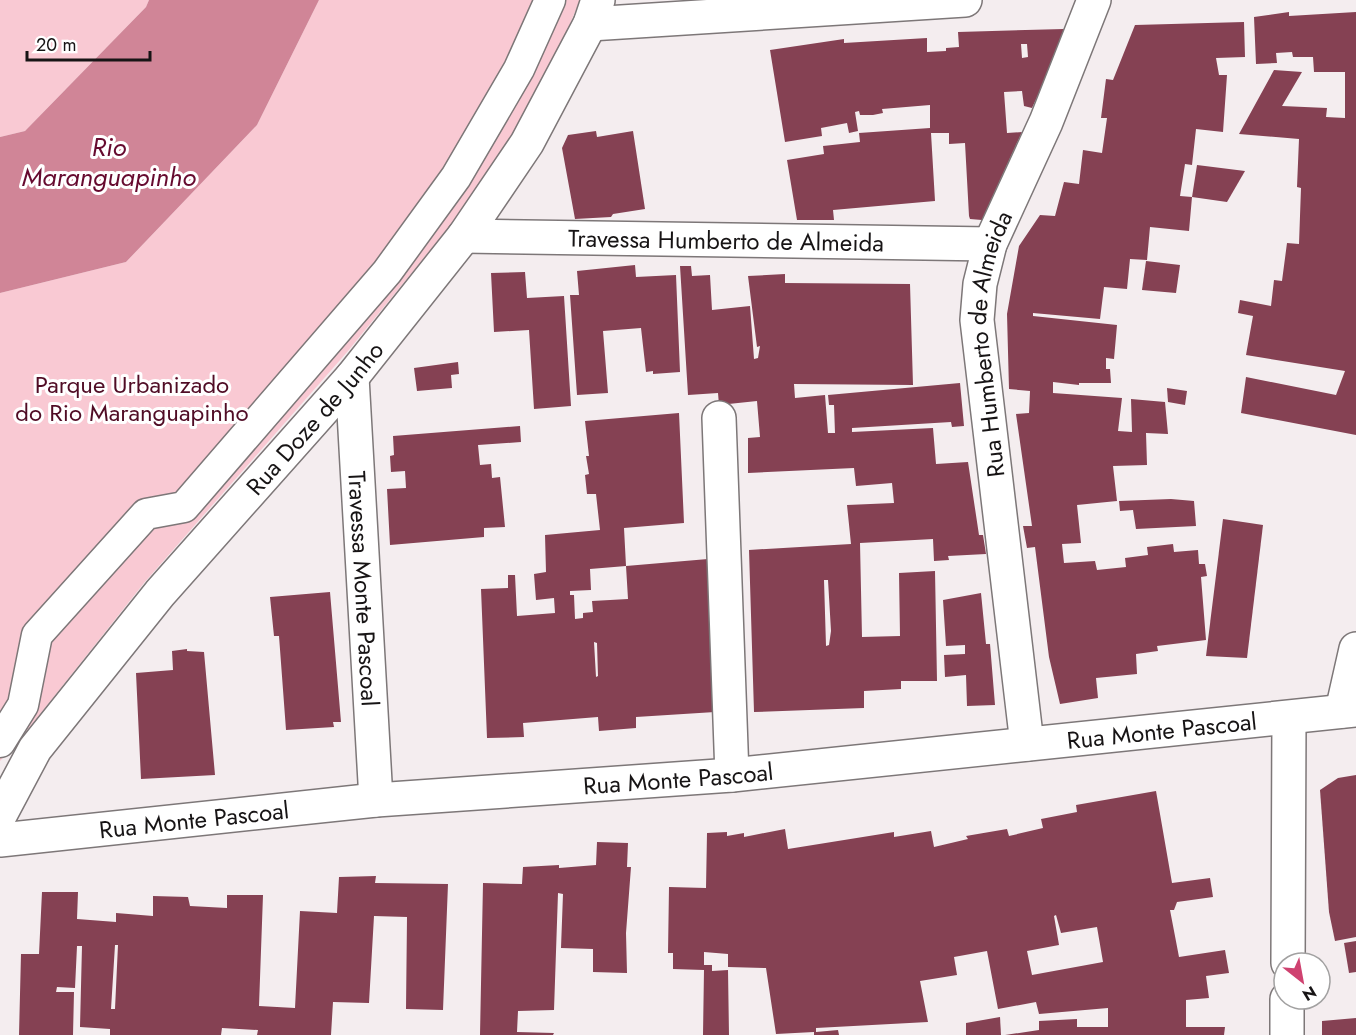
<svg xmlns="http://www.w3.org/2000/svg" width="1356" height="1035" font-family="Jost,sans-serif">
<rect width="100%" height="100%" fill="#f4edef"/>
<g fill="#f9c9d3">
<path d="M0,0H149L146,7L25,131L0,137Z"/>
<path d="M319,0H580L530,119L446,231L348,351L144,583L18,742L0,761V293L126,262L257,125Z"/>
</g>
<path fill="#d08597" d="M149,0H319L257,125L126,262L0,293V137L25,131L146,7Z"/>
<g fill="#854153" fill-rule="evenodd">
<path d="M1289,12V16L1356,12V435L1241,413L1246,377L1336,395L1345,371L1246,355L1253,316L1238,313L1240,300L1271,306L1274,280L1282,281L1287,243L1299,244L1301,188L1297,187L1299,139L1239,134L1274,70L1302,72L1282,106L1327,108L1326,117L1345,118V72H1314L1313,57H1293L1292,52L1276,53L1277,63L1256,64L1254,17Z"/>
<path d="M1244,22L1245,57L1216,58L1219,75H1227L1223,132L1196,129L1192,165L1185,164L1180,196L1192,197L1189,231L1150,227L1147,260L1130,259L1127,289L1104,287L1100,319L1033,313V316L1117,325L1114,359L1106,358V369H1110L1111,383H1079V385L1053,382V393L1122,398L1118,431L1132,432L1131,399L1165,402L1168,434L1146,433L1147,465L1113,466L1117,501L1077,505L1081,543L1062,544L1064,563L1095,561L1097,570L1126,567L1125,558L1148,555L1147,547L1173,544L1174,552L1198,550L1199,564H1205L1207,576L1201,577L1206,640L1157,646L1158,651L1136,654L1137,674L1096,678L1098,698L1060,704L1049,657L1035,547L1027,548L1023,526H1032L1016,414L1029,413L1030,391L1009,389L1007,314L1019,246L1040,215L1055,216L1064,182L1079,184L1083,150L1102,153L1107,118H1101L1106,79L1113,80L1135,25Z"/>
<path d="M1064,29L1065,37L1032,108L1024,106L1022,91L1004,92L1007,133L1022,132L982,220L970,219L969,216L965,143L949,144V133H931L935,201L833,210L834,220H797L787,160L824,154L823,146L860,142L859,133L930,128V105L882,109L883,113L873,115H860L859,111L855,112L858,131L849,133L847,123L821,128L822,136L785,142L770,50L844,39V43L927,38V52L946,51V48L959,47L958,32ZM1021,44H1027L1028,57L1022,58Z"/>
<path d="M596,131L597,137L633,131L645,209L613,214L611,217L575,219L562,148L568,135Z"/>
<path d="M1197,165L1245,171L1227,202L1192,197Z"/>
<path d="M1146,261L1180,265L1176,293L1142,290Z"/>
<path d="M635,265L636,277L676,275L680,372L653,374V371L646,372L641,328L603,331L608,393L577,395L570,295H579L577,271Z"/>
<path d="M680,266H691L692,276L710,275L712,310L750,306L754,359L758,358L760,346L757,347L748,276L785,274V283L910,284L913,385L794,384L795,398L825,395L828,433H835L834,405H829L828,395L960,383L964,426L952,427L951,422L852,428V432L933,428L936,464L968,462L979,535H983L986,554L948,556L949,560L934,561L933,539L860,543L862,637L900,636L899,573L935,571L937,681H901V689L864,691V708L754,712L749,550L851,544L847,505L894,503L892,483L856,486L854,468L748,473V438L760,437L757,401L719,405L718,393L688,395ZM824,580H828L831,631L829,645L826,646Z"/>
<path d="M525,272L527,298L564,296L571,406L534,409L529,330L494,332L491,273Z"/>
<path d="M458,362L459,374L451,375L452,388L417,391L414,368Z"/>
<path d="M1167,388L1187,391L1185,405L1168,402Z"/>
<path d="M679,413L684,523L624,528L626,566L590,569L591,590L570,591V595H574L575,619L583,618V613L593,612L592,601L628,599L626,566L708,559L715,712L636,717V728L599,731L598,717L523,723L524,737L487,738L481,589L508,588V575H515L517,616L555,613L554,598L536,600L534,574L546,572L545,535L600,530L596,494H587L585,475L589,474L586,456H589L585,421ZM594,642L597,643L598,676L596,677Z"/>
<path d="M520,426L521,442L478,445L480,465L491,464L492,478L500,477L505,527L484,528V537L390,545L387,489L406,488L405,471L391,472L390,456L394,455L393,436Z"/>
<path d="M1171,499L1194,501L1196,526L1136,529L1133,510L1120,511L1119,501Z"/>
<path d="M1223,519L1263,525L1247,658L1206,656Z"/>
<path d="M330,592L341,722H333L334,727L286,730L279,636H274L270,597Z"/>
<path d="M981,593L986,644H990L995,705L967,706L966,675L945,677L944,655L965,654V645L946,646L943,600Z"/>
<path d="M187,649V651L204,652L215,775L141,779L136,673L173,670L172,651Z"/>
<path d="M1356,775V937L1335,941L1329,912L1320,790L1338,778Z"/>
<path d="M1156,791L1172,883L1210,878L1213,897L1177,902L1174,910H1170L1179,957L1225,950L1229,973L1206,976L1209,998L1186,1000V1027H1225L1224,1035H1005L1039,1030V1021L1077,1019V1027H1108V1008L1039,1014L1036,1002L998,1009L987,951L954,957L957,975L920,981L928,1022L816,1028V1032L838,1030L839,1035H814V1032L776,1034L766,968L728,967V954L704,952V965H712V971L728,970L729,1035H703L704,970L673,969V953H668L669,887L706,888L707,833L727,832V836L744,833V837L785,829L788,849L894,832V837L931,831L934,847L968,839L966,836L1007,829L1009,836L1043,828L1041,819L1077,812L1076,805ZM1056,915L1061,933L1097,927L1103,962L1032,975L1027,951L1059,945L1054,916Z"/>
<path d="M597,842L628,843L627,867H631L626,933L627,973L593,972V949L561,948L563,894L558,893L554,1010L518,1011L517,1032L554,1033L553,1035H480L483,883L522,884L523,867L559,865V868L596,865Z"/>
<path d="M376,876L375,883L448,884L443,1010L406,1009L407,917L374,916L369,1003L333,1002L331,1035H257L258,1030L222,1028L221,1035H110V1029L80,1027L82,946H77L75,988L57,987L56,992H74L73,1035H19L21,954H39L42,892H78L77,919L116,922V913L153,916V896L188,897L190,906L227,908V895H263L259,1006L295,1008L300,911L337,913L339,877ZM115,945H118L115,1009H111Z"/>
<path d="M1356,941V972L1349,973L1344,943Z"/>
<path d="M1000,1017L1001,1035H966V1023Z"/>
<path d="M1356,1018V1035H1322V1021Z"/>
</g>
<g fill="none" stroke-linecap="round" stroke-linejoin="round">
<defs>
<path id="pedestrian" d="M0,742L23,705L37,635L146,514L184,507L387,272L456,177L519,69L550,0"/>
<g id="minor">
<path d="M590,24L965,0"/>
<path id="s1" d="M464,236L990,244"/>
<path id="s2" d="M352,377L376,800"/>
<path d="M719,418L732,775"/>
<path d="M1342,711L1356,649"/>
<path id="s3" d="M1027,744L977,320L980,284L990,244L1046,122L1094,0"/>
<path id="s4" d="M0,815L35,749L160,593L352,377L464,236L527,143L590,24L598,0"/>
<path d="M1288,963L1289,718"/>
<path d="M1287,1035V999"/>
</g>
<g id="tertiary">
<path id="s5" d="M0,840L376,800L732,775L1356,710"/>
</g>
</defs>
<use href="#pedestrian" stroke="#7d7778" stroke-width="33"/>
<use href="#minor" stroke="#7d7778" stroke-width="36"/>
<use href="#tertiary" stroke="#7d7778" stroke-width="36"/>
<use href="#pedestrian" stroke="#fff" stroke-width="30"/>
<use href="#minor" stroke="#fff" stroke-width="33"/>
<use href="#tertiary" stroke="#fff" stroke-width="33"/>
</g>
<g text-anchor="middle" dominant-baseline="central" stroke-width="6" stroke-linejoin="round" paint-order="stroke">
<g font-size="24" fill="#171415" stroke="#fff">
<text stroke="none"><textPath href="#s1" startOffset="262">Travessa Humberto de Almeida</textPath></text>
<text stroke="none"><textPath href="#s3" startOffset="404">Rua Humberto de Almeida</textPath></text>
<text stroke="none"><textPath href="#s4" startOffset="508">Rua Doze de Junho</textPath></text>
<text stroke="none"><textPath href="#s2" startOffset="212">Travessa Monte Pascoal</textPath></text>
<text stroke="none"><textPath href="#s5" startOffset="1167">Rua Monte Pascoal</textPath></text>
<text stroke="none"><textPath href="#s5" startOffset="681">Rua Monte Pascoal</textPath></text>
<text stroke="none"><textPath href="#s5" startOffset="195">Rua Monte Pascoal</textPath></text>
</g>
<g font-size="24" fill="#500c25" stroke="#fff">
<text x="132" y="384">Parque Urbanizado<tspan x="132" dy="28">do Rio Maranguapinho</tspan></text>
</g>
<g font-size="26" font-style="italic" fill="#660a2f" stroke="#fff">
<text x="109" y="147">Rio<tspan x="109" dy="30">Maranguapinho</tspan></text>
</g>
</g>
<g transform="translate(1302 981) rotate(149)"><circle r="28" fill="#ffffff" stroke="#a2a1a1" stroke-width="1.5"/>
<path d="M0-4.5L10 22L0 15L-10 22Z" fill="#cf4270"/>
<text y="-9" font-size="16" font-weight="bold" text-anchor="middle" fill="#171415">N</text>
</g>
<path d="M27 51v9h123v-9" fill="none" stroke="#171415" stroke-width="3"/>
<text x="36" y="51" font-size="18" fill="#171415" stroke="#ffffff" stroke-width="4.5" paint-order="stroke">20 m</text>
</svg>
